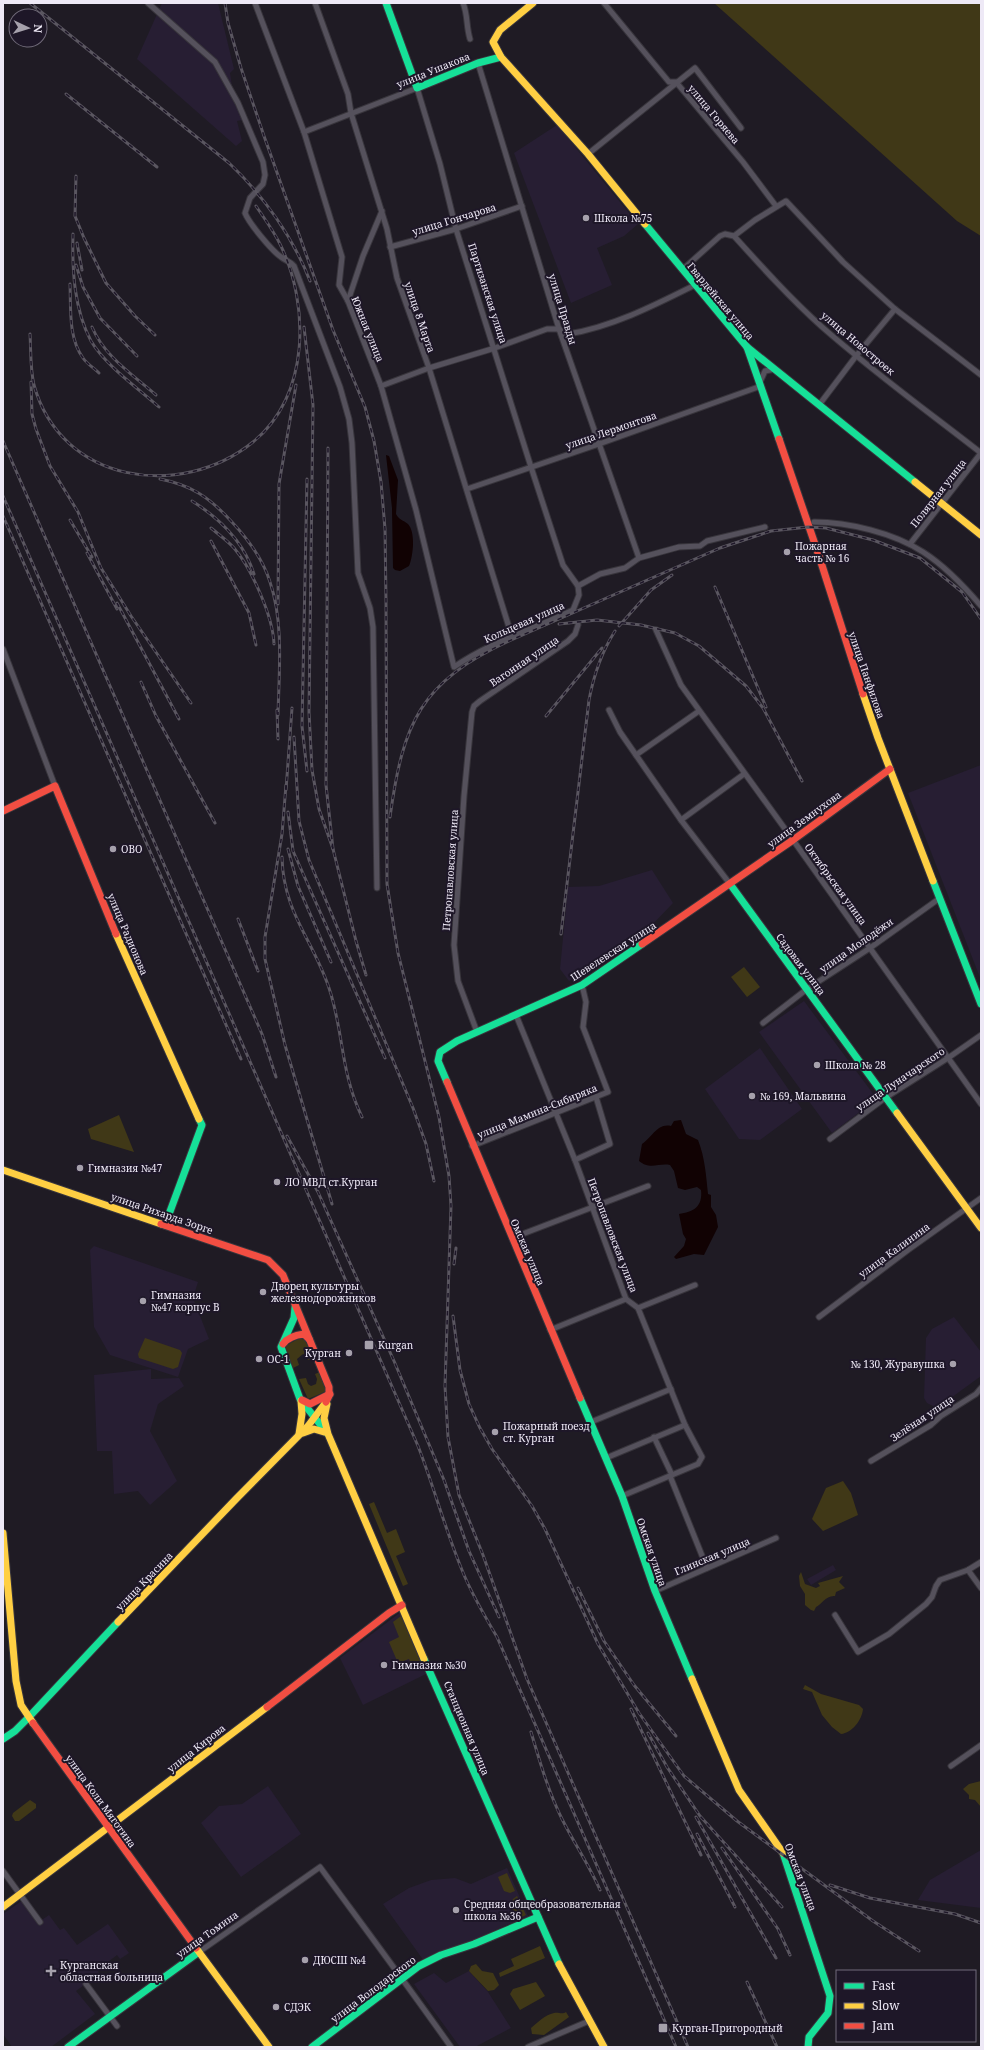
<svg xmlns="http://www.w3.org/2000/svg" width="984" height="2050" font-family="'Noto Serif',serif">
<rect width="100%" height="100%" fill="#1f1b24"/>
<g fill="#271e33">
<path d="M162,3H218L234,69L230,73L234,99L241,116L242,120L237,121L242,141L236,146L137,59Z"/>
<path d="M557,125L638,224L624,236L597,248L612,285L571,303L514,153Z"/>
<path d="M981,765V980L908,793Z"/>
<path d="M652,870L673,903L651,926L569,981L560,969L568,887L599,886Z"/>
<path d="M804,1001L877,1099L832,1133L759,1032Z"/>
<path d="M760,1048L802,1109L760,1140L739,1139L705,1089Z"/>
<path d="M94,1246L198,1282L193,1298L209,1339L188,1349L178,1377L110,1355L94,1327L90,1250Z"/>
<path d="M954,1317L981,1352V1376L937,1408L927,1403L924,1398L926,1338L932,1329Z"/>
<path d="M151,1369V1379L179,1378L184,1386L158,1404L150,1431L177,1481L150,1505L138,1491L114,1494L112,1451H97L94,1375Z"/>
<path d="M833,1565L836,1570L811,1585L807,1579Z"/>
<path d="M401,1612L428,1673L363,1705L340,1658Z"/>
<path d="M268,1786L301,1834L241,1877L201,1823L219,1806L242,1804Z"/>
<path d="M981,1850V1908L918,1900L930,1880Z"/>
<path d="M507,1868L528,1916L424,1961L383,1904L409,1888L431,1880L455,1878L471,1884Z"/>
<path d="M23,1900L39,1922L49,1915L60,1930L64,1928L77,1945L108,1924L129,1953L120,1959L117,1955L104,1965H101L97,1968L99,1974L76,1991L95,2014L51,2047H12L3,2034V1914Z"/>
<path d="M469,1971L488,1992L511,2028L475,2047H460L414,1984L434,1973L446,1983Z"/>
</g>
<g fill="#403817">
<path d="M714,3H981V236L957,221Z"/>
<path d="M744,967L760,987L747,997L731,977Z"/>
<path d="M119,1115L134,1152L91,1139L88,1129Z"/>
<path d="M145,1338L180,1350L182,1353L178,1367L173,1369L139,1358L138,1354Z"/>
<path d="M300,1338L305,1340L313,1358L308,1360L306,1355L303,1354L297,1359L299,1365L293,1368L285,1346Z"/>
<path d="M320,1372L327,1391L308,1399L299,1379L306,1378L308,1384L311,1386L316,1384L317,1379L315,1374Z"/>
<path d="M843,1481L851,1493L858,1515L823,1531L812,1519L826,1488Z"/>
<path d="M374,1502L387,1533L396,1529L405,1552L396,1556L408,1584L403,1586L369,1504Z"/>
<path d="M801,1572L805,1584L816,1588L820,1586L818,1583L843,1576L839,1582L845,1588L836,1592L835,1596C826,1595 821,1605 816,1607L814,1611L811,1610L805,1605V1594L800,1586L799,1576Z"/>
<path d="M401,1616L421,1662L412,1666L409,1659L398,1663L389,1642L399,1637L393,1622Z"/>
<path d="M805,1685L821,1694L859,1705L863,1709C862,1720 852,1733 841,1734L832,1727L822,1715L812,1692L803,1689Z"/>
<path d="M981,1781V1807L975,1800L969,1799V1795L963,1789L969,1784Z"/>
<path d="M30,1800L36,1804V1808L19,1821H15L12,1816L13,1813Z"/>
<path d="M507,1873L515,1891L510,1893L504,1891L498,1877Z"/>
<path d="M517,1896L526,1915L516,1920L510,1905L513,1899Z"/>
<path d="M540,1946L545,1958L500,1977L499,1973L514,1966L511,1959Z"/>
<path d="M476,1964L482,1971L493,1973L499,1985L494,1990L488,1991L469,1971L471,1966Z"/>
<path d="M536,1982L545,1996L520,2010L510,1994L513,1989Z"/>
<path d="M566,2012L569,2017L544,2035L532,2034L531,2028C538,2022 545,2015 554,2013C559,2012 562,2015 566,2012Z"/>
</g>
<g fill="#110203">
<path d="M386,455L389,456L398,480L396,514C399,520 403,520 408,524C416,533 413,556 409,566L400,571L395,570L393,568L392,508Z"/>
<path d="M681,1120L686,1134L698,1140C705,1158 706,1175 708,1194L711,1195V1207L716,1215L718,1227L704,1255L694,1254L676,1259L674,1257L684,1246L686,1239L683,1234L679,1214C693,1212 703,1207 701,1190L697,1187L685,1190L678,1188L674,1171L670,1165C658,1163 650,1170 639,1161L642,1144C653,1137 657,1123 671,1126L674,1121Z"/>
</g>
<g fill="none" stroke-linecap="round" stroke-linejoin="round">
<defs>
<g id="street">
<path d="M148,3L215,62L238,103L263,162L265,175L263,184L250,198L245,213C249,223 271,250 281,257C286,261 290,261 294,266L340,387L349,419L352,443L358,573L370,608L373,627L377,888"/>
<path d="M255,3L304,132L342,257L339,285L348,301L381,386L416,510L454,667C490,642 534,629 573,610L579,595L578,586L600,574L625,568L639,558L679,547L700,546L707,541L765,527"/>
<path d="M315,3L348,94L351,113L387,229L397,278L429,368L512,637"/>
<path d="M463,3C468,15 466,26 470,39"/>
<path d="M604,3L669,82H676L743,162L776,206"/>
<path d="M478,63L559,329L639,558"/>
<path d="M304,132L417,88L440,164L456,229L531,467L563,565L578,586"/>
<path d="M588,154L695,68L741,128"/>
<path d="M734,236L755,220L786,201L843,262L895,309L981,375"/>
<path d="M390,247L456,229L522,206"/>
<path d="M682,270L720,236L725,234L734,236C762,267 790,298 821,326C872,371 927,411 981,453"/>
<path d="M348,301L363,256L382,211"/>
<path d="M760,382L765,371L775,369"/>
<path d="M381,386L429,368L495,348L547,329H559L568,334C612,327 655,305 695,285"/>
<path d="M819,405L856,356L895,309"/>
<path d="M467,489L599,444L761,386"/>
<path d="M814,522C848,522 894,533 923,552C945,566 964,586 981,606"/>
<path d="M910,544L981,453"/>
<path d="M656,630L681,685L793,840L981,1104"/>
<path d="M3,649L55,786"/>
<path d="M609,710L620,732L681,820L730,884"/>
<path d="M636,755L699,711"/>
<path d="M681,820L744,774"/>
<path d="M516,1015L575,1160L626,1299L638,1308L685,1425L702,1457L698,1464L622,1496"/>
<path d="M763,1023L807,989L870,948L940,898"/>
<path d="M477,1032L458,981L454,945L464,796L472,712L474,706L480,701L568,641L575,634L578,625"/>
<path d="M830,1139L885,1098L948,1058L981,1035"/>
<path d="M472,1146L608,1092L583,1027L586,1002L582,985"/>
<path d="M575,1160L610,1144L596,1097"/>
<path d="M512,1238L648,1186"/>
<path d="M638,1308L695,1285"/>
<path d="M819,1317L908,1250L981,1198"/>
<path d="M550,1330L626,1299"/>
<path d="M591,1422L671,1389"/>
<path d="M654,1437L672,1475"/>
<path d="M606,1458L685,1425"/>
<path d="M871,1461L931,1425L941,1416L976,1394L981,1388"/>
<path d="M670,1476L707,1568"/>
<path d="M968,1570L981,1588"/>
<path d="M655,1591L776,1538"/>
<path d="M835,1615L858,1652L889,1634L926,1604L932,1597L936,1586L940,1580L968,1570L981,1562"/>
<path d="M951,1766L981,1745"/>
<path d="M3,1871L40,1922"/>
<path d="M199,1952L320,1867C364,1927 408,1986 451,2047"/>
<path d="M86,1984L117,2026"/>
<path d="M528,2047L589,2021"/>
</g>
<g id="fast">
<path d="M386,3L417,88L478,63L501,57"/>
<path d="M645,224L747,347L779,439"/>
<path d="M747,347L915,482"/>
<path d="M933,881L981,1004"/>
<path d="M730,884L897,1113"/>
<path d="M447,1082L438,1061L440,1052L457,1041L582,985L642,944"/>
<path d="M165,1225L202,1125L199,1119"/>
<path d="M295,1307L294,1318L281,1347L300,1399L327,1433"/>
<path d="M580,1398L622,1496L655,1591L692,1679"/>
<path d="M424,1659L559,1964"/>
<path d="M28,1718L118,1622"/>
<path d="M3,1739L15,1731L28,1718"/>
<path d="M783,1853L830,1996L828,2013L809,2037L808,2047"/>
<path d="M68,2047L199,1952"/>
<path d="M312,2047L419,1966L441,1955L474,1944L538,1917"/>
</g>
<g id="slow">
<path d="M533,3L500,30L493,42L501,57L588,154L645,224"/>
<path d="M915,482L981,535"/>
<path d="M863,694L878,738L933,881"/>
<path d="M116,934L199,1119"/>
<path d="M897,1113L981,1228"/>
<path d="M3,1170L161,1224"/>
<path d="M327,1404L324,1418L328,1434L424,1659"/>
<path d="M303,1433L314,1429L324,1432"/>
<path d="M299,1434L302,1414L301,1401"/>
<path d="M3,1533L16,1681L21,1705L33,1723"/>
<path d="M118,1622L236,1499L308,1426L326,1402"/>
<path d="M692,1679L739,1790L783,1853"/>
<path d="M3,1907L267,1707"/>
<path d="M196,1948L269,2047"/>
<path d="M559,1964L604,2047"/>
</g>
<g id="jam">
<path d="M779,439L819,556L863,694"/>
<path d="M3,811L55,786L116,934"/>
<path d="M642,944L793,840L890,769"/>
<path d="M447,1082L580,1398"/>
<path d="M161,1224L268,1260L283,1275L329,1387V1396L326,1402"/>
<path d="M283,1344C288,1337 295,1335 304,1334L309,1339"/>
<path d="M302,1400L310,1404L330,1394"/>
<path d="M267,1707L389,1613L402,1605"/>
<path d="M33,1723L196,1948"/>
</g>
</defs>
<use href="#street" stroke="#38353c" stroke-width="7"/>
<use href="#fast" stroke="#38353c" stroke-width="9"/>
<use href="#slow" stroke="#38353c" stroke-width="9"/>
<use href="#jam" stroke="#38353c" stroke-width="9"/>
<use href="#street" stroke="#55515c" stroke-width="5"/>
<use href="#fast" stroke="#16e098" stroke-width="7"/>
<use href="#slow" stroke="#ffcf43" stroke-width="7"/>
<use href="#jam" stroke="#f24e42" stroke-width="7"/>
<defs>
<g id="rail">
<path d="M30,3L229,163C263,195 293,237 310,281"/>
<path d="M225,3L228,23L241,68L264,136L333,330L365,407L374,441L381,482L385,529L386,601L387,884L398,953L439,1117L449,1176L451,1206L445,1386L448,1437L459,1495L483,1555L527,1679L688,2047"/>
<path d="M66,94L157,167"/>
<path d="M76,176L75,216L84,238L106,283L135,316L155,335"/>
<path d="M73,234C72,270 74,309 91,341C105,365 139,389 159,407"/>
<path d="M77,243L82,270"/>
<path d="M76,265L83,287L100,318L137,356"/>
<path d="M70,284C71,308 68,337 83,358C87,364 94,368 99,373"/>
<path d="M92,327C104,356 133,375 156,395"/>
<path d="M304,327L313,405L309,712L312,770L319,809L333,849"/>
<path d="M30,334C31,350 30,368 34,385C61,483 180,501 253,442C310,396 310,305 280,244C273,230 264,218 256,206"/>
<path d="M31,382L32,414L36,429L50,466L78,512L101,568L131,616L191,703"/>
<path d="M3,441L262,1034L276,1077"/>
<path d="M328,448L326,785L333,849L356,941L366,975"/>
<path d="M160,479C191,485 209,497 231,521C247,538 263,559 270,582C284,623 279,672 278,715"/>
<path d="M3,496L418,1446C434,1487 445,1529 462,1570C471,1593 484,1615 497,1637L676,2047"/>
<path d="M192,501C219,518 244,542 254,574"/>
<path d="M3,516L241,1059"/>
<path d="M70,520L92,557"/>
<path d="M211,528C218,534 228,541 234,548C252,569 273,617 274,644"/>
<path d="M211,541L249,613L256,645"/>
<path d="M87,553L117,609"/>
<path d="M715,587L766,707"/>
<path d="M117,603L179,719"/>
<path d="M278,604L279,484L296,385"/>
<path d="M559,624L597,620L641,625L675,633L699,646L746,686L763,708L802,781"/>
<path d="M619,626L651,590L672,575"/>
<path d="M141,682L156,716L215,823"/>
<path d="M277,710L278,739"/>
<path d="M546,716L602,648"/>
<path d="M294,737L299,821L309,860L413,1108L426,1144L434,1181"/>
<path d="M307,771L302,726L307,479"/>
<path d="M286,785L282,834L265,937V959L285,1045L332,1204"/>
<path d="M286,790L292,708"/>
<path d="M288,812L293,851L385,1058"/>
<path d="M390,817C403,723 420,682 509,641L720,548L771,531L808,527L826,528L873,540L920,558L962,592L981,619"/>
<path d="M288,849L298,886L331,962"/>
<path d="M282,857C283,912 313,940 329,988C344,1032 340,1072 362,1117"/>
<path d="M238,919L258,971"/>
<path d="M561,934L589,700C594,674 601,653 615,631"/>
<path d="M287,1136L318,1192L394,1361L444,1480L469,1551L499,1617"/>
<path d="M454,1264L456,1248"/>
<path d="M453,1316L460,1370L469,1404L480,1428L492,1449L532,1506L545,1529L598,1644L639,1713L684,1776L737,1821L873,1921L919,1951"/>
<path d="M578,1588L604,1641L634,1685L676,1736"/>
<path d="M631,1709L701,1855"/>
<path d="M531,1732C540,1762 548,1791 562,1819C574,1843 589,1865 600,1890"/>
<path d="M648,1733L667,1767L700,1816L782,1907"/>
<path d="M696,1817L776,1958"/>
<path d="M697,1834L735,1907"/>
<path d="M722,1848L778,1929L790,1955"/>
<path d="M830,1885L870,1898L955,1914L981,1923"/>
<path d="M747,1982L777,2047"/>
</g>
</defs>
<use href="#rail" stroke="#5a5660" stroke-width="3"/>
<use href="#rail" stroke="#1e1728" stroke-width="1.5" stroke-dasharray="4.5" stroke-linecap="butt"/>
</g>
<g fill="#a6a1ac" stroke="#1e1728" stroke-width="1.5">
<circle cx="586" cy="218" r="4"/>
<circle cx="787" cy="552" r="4"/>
<circle cx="113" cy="849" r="4"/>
<circle cx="817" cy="1065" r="4"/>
<circle cx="752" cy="1096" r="4"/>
<circle cx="80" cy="1168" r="4"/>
<circle cx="277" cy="1182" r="4"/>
<circle cx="263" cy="1292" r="4"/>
<circle cx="143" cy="1301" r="4"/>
<rect x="364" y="1340" width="10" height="10" rx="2"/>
<circle cx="349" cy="1353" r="4"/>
<circle cx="259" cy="1359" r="4"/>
<circle cx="953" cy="1364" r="4"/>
<circle cx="495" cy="1432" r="4"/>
<circle cx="384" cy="1665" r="4"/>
<circle cx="456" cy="1910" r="4"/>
<circle cx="305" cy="1960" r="4"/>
<path d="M49 1965h4v4h4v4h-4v4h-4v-4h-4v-4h4z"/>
<circle cx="276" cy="2007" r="4"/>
<rect x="658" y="2023" width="10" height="10" rx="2"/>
</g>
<g text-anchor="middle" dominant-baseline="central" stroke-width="4" stroke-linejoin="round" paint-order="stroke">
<g font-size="10" fill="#eee9f6" stroke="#1e1728">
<text transform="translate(433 70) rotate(-22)">улица Ушакова</text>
<text transform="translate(714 114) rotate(50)">улица Горяева</text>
<text transform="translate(454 219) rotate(-17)">улица Гончарова</text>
<text transform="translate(488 293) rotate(72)">Партизанская улица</text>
<text transform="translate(721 301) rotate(50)">Гвардейская улица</text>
<text transform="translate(563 309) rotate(73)">улица Правды</text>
<text transform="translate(420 317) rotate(71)">улица 8 Марта</text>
<text transform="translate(368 329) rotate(68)">Южная улица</text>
<text transform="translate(858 343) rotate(40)">улица Новостроек</text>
<text transform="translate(611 430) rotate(-19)">улица Лермонтова</text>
<text transform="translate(938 493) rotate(-52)">Полярная улица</text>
<text transform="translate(524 622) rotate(-24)">Кольцевая улица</text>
<text transform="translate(524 661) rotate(-34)">Вагонная улица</text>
<text transform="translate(867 675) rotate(71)">улица Панфилова</text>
<text transform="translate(804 819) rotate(-36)">улица Земнухова</text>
<text transform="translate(450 870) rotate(-86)">Петропавловская улица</text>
<text transform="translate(836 884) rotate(54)">Октябрьская улица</text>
<text transform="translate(128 934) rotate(67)">улица Радионова</text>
<text transform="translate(856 945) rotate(-35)">улица Молодёжи</text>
<text transform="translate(613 951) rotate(-33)">Шевелевская улица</text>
<text transform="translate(801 964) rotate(53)">Садовая улица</text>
<text transform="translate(900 1079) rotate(-34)">улица Луначарского</text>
<text transform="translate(537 1111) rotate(-22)">улица Мамина-Сибиряка</text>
<text transform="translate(162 1213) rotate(19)">улица Рихарда Зорге</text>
<text transform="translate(613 1235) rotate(69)">Петропавловская улица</text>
<text transform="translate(894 1250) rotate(-36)">улица Калинина</text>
<text transform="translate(528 1252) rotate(67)">Омская улица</text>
<text transform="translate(922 1418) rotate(-34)">Зелёная улица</text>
<text transform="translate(652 1552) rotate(71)">Омская улица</text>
<text transform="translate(712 1556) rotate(-23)">Глинская улица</text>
<text transform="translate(144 1581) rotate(-46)">улица Красина</text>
<text transform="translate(467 1728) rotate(67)">Станционная улица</text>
<text transform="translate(196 1748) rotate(-38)">улица Кирова</text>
<text transform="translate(101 1801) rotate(54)">улица Коли Мяготина</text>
<text transform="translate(801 1877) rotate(69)">Омская улица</text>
<text transform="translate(207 1934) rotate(-35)">улица Томина</text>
<text transform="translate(373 1989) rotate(-37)">улица Володарского</text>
</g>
<g font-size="10" fill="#eee9f6" stroke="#1e1728" text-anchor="start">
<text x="594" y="218">Школа №75</text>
<text x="795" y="546">Пожарная<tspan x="795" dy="12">часть № 16</tspan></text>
<text x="121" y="849">OBO</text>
<text x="825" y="1065">Школа № 28</text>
<text x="760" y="1096">№ 169, Мальвина</text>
<text x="88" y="1168">Гимназия №47</text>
<text x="285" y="1182">ЛО МВД ст.Курган</text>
<text x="271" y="1286">Дворец культуры<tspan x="271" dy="12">железнодорожников</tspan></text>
<text x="151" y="1295">Гимназия<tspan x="151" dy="12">№47 корпус В</tspan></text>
<text x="378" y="1345">Kurgan</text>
<text x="341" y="1353" text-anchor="end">Курган</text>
<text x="267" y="1359">ОС-1</text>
<text x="945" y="1364" text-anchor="end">№ 130, Журавушка</text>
<text x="503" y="1426">Пожарный поезд<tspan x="503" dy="12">ст. Курган</tspan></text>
<text x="392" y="1665">Гимназия №30</text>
<text x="464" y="1904">Средняя общеобразовательная<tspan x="464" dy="12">школа №36</tspan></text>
<text x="313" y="1960">ДЮСШ №4</text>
<text x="60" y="1965">Курганская<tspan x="60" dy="12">областная больница</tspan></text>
<text x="284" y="2007">СДЭК</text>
<text x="672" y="2028">Курган-Пригородный</text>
</g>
</g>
<rect width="984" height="2050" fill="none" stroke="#eee9f6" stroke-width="8"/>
<rect x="836" y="1970" width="140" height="72" fill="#1e1728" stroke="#716b7a"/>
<rect x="844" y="1983" width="20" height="6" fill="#16e098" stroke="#716b7a"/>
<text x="872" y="1990" font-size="12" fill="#eee9f6">Fast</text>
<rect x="844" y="2003" width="20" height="6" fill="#ffcf43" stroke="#716b7a"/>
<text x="872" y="2010" font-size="12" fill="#eee9f6">Slow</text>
<rect x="844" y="2023" width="20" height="6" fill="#f24e42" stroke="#716b7a"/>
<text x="872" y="2030" font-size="12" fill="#eee9f6">Jam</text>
<g transform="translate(28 28) rotate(94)"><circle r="19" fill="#1e1728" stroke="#716b7a"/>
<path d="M0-3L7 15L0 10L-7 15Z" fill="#a6a1ac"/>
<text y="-6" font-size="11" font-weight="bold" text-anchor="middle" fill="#eee9f6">N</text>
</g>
</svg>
